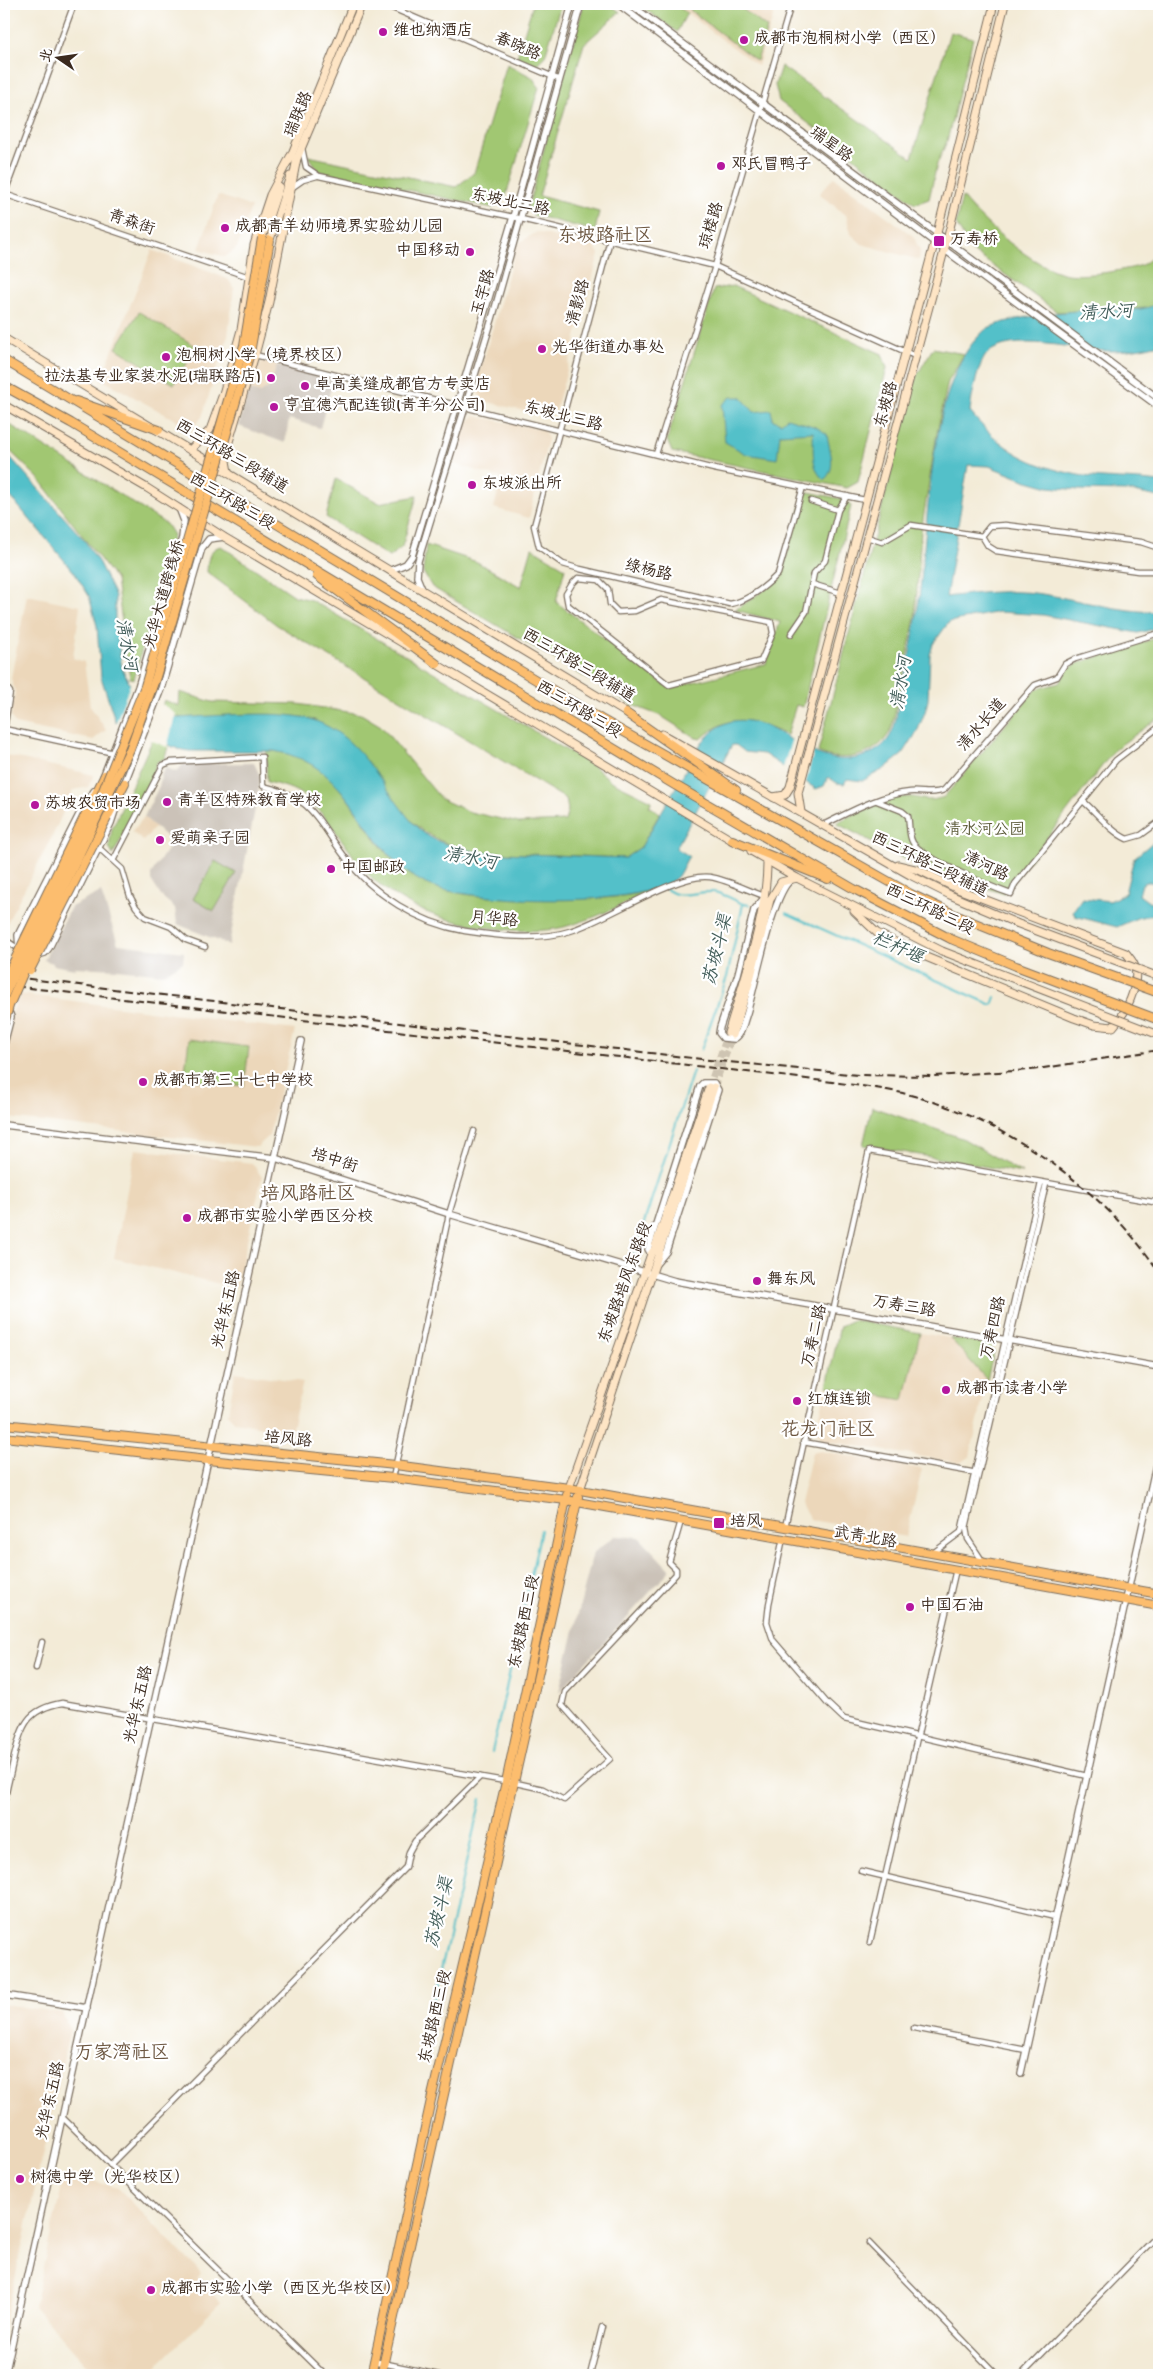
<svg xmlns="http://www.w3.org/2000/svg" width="1163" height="2379" font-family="'Gochi Hand','LXGW WenKai TC',sans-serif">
<rect width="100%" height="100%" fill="#fff"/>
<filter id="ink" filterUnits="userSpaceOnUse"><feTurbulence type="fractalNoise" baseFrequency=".02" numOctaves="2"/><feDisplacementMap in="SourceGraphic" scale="10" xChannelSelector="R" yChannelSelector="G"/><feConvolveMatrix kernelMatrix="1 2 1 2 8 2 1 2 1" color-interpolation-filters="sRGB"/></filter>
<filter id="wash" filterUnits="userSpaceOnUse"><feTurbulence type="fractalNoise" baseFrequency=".0096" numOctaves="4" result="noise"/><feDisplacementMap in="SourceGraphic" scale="20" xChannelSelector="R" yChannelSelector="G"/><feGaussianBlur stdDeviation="1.12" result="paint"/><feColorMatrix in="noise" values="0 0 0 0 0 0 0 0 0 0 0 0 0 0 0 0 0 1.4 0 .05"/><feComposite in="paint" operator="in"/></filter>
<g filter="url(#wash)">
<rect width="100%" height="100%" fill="#f3ebd7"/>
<g fill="#ecd7ba">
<path d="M674,4H777L758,66L687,13Z"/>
<path d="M834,177L913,236L920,250L919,260L862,244L851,234L846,215L819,194Z"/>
<path d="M218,195L251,207L237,248L225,257L199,249Z"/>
<path d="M537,232L594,246L599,254L556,410L544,416L484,401L475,389L517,244Z"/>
<path d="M152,250L228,279L234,288L228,335L202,417L192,429L101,379Z"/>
<path d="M263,361L277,365L270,386L261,394L249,390L255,367Z"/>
<path d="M475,416L544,430L548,439L529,518L494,508L501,478L451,463L463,423Z"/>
<path d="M27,595L80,606L73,658L84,662L90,706L106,730L93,740L15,724L11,716L15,692L11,678Z"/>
<path d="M4,755L94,775L88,787L73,790L52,837L4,928Z"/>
<path d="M144,817L155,827L143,841L132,832Z"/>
<path d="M20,994L295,1030L269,1136L257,1147L9,1118L4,1111V1053L10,1027L8,1023Z"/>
<path d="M135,1149L252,1163L262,1177L236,1288L114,1258Z"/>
<path d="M920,1333L950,1338L987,1380L970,1456L960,1463L821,1440L816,1431L827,1386L904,1400Z"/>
<path d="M235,1372L303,1382L291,1432L235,1422L228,1414Z"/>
<path d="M820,1451L922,1469L906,1537L811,1520L800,1503L812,1453Z"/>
<path d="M4,2004L62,2013L70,2029L4,2329Z"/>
<path d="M65,2173L118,2188L201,2273L197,2279L221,2302L148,2375H129L120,2365L110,2375H95L34,2306Z"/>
</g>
<g fill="#cbc2b8">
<path d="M277,365L333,380L320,428L289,419L285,443L239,426L249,390L261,393L270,386Z"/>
<path d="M254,763L260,776L259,788L229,945L177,924L175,908L161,896L151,880V874L172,842L144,817L159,786L162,773L166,768L177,772L183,764Z"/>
<path d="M101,892L118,944L184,952L183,962L164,974L117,969L75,967V969L53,965V963L44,960L71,907Z"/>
<path d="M615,1536L639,1537L670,1570L559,1692L593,1553Z"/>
</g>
<g fill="#a1c772" stroke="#6e7848">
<path d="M533,4H561L545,56L536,65L517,57Z"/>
<path d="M584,4H609L620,12L584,44L539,196L599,212L595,231L533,215L528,207Z"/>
<path d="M638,4H674L687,13L677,32Z"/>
<path d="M695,4H736L767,28L757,61L690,10Z"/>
<path d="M950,32L973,38L947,141L937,164L929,199L915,204L779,101L775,85L781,66L912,158Z"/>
<path d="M507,64L532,77L539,87L505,199L493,208L318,171L308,156L456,187L474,173Z"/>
<path d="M1159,161V303L1150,308L1057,312L971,250L956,224L962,197C983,223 1034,268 1067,274C1082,276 1105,273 1121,270C1134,267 1147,267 1153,254Z"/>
<path d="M733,286L882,354L887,368L858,482L847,488L672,452L667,440L714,289Z"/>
<path d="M139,312L197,347L174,384L116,348Z"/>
<path d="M933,348L964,354L948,382L937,433L921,532L915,618L892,727C882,755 843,765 818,752L916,377Z"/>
<path d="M4,421L166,524L173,535L134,679L130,678L116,580L38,478L4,445Z"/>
<path d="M336,479L379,503L417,496L402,547L389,557L326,517Z"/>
<path d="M808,492L843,499L851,506L803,707L796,705L787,735C752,720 733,710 701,739L696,738L661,716L632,705L432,587L423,572L426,545L477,562L521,587L532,548L565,568L556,602L669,688L766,664L780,622L735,610L780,579L803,498Z"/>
<path d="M221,546L295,596L311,600L595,767L611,781L652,801L649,806L660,813L641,847L625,858L477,852C450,846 433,840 412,822L315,720L290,716L179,718V716L164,759L157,762L145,792L113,855L109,847L112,829L151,743L164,700L179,706L180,692L212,702L298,704L361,714L381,726L441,799L470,812L519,823L565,821L568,810L566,799L277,625L207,572C208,561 208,549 221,546Z"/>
<path d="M1159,637V718L1115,749L1004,894L908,861L836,823C854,814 885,797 905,797C923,796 923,804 944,797L1036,689L1059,683L1069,668L1081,662Z"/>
<path d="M266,751C337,749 355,825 398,865C436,900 494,897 542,898C571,899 600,900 629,895C639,894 649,890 658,887C628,902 598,918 564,927C529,936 469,927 434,915C411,907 384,891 367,873C347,851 327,813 305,797C294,788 280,785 267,782Z"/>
<path d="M215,861L236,873L214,911L193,899Z"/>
<path d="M189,1039L249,1047L244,1086L184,1079Z"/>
<path d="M872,1107L964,1139L1022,1173L863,1145Z"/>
<path d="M853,1320L920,1333L904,1400L827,1386L840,1326Z"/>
<path d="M950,1338L988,1344L994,1352L987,1380Z"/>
</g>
<g fill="#52c0c9" stroke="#467574">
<path d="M1159,303V344C1143,348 1127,351 1110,351C1079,351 1010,331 987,354C978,363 971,399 970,412C1002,450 1029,465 1078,475C1105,480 1132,478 1159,482V497L1128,491L1079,490L1049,487L1024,480L989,466L968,465L946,597C977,593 1010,589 1042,594C1081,600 1119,612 1159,612V628L1138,633L1043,615L999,612L949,622L933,644L930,655L928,700L925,712L917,732L903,754L884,769L862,781L847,779L844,784L837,783L828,777L824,786L816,789L764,754L745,752L736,745H732L676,848L689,856C685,862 682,870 678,876C648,910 465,903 426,884C360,851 356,764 274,751H189L178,749L116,723L101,677L97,626L89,596L74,572L4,489V450L85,541L99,563L115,596V620L122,668L130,685L166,711L179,718C211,716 288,709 316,721C355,736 375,772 398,804C407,816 416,829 430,837C443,845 462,848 477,852L625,858L641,847L702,742C711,733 720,723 733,721C779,713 813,778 869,754C882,748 889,741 894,727C901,691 910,656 916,619C929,545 925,393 977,338C980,335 984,330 988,328C1010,317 1067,311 1092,310C1115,309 1138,314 1159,303Z"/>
<path d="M731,397H741L754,412L771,410L773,420L781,423L787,418L816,427L827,434C829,450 838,468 824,480C810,468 814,448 813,432L780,434L777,459L746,454L725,442L722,405Z"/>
<path d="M1159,837V888C1153,882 1150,880 1142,884L1139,895L1150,903L1159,899V913L1137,918L1117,927L1075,916L1073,911L1082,898L1110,901L1125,893L1134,858Z"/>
</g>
<g fill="#f3ebd7">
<path d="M131,682L176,714L167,747L115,725Z"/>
<path d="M792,738L814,750L805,785L782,771Z"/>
</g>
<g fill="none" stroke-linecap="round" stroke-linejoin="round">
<g stroke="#52c0c9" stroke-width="2">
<path d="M660,883C677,903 691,891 713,892C723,893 734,900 743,904L727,977L701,1050"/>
<path d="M743,904L750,905"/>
<path d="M786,913L992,1005L995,997"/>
<path d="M633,1257L693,1071"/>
<path d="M605,1342L622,1290"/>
<path d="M492,1752L541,1530"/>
<path d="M426,2034L481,1799"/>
</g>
</g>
</g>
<g filter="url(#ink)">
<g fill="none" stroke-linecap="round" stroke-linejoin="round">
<g stroke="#cec4b2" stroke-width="7" stroke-dasharray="7 3.5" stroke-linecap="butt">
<path d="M709,1087L728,1034"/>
<path d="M714,1087L733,1035"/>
</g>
<defs>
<g id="minor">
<path d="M383,4L558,79"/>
<path d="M302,148L306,167L319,176L513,217L715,266L915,356"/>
<path d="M293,187L303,180L317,176"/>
<path d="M4,194L249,277"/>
<path d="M4,195L74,4"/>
<path d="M610,240L534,526L539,547L563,564L580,569L730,604C748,601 765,587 778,574L803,487"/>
<path d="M255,355L714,469L865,500"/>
<path d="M656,454L715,266L791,4"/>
<path d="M811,501L838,510"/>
<path d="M982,536L990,526L1005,525L1141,542L1159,548"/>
<path d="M867,537L882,542L911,525L982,536L988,546L996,551L1138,571H1159"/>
<path d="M578,578L599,580L608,589L610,604L618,612L635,611L661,600L771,622L773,633L761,661L669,685L568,605L566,594L572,584Z"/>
<path d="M812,584L841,593"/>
<path d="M791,634L806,612L814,573L825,561L838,510L847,496"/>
<path d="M4,684L10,692L4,730"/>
<path d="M4,729L114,753"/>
<path d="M877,801L902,811L908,816C910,825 908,835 913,843C925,859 991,887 1011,894L1015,884L1116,760L1159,727"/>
<path d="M1083,801C1097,813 1110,831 1127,839L1141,835L1159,822"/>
<path d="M823,825C850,812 879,795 910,792C923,791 932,795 944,790L1035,685L1057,677L1065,664L1075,659L1159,633"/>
<path d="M99,848L122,869L130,896L136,907L145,917L171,927L186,940L205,947"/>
<path d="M114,859L163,765L171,762L262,757L263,786C314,798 316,819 345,857C373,895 419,923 465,931C498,936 538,941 570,931C607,920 677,872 710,877C728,880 747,890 764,896"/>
<path d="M4,939L19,949"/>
<path d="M803,1442L977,1473"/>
<path d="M393,1478L449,1214L474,1131"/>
<path d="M785,1527L869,1151L1159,1203"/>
<path d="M783,1538L769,1604L767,1622L773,1640L827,1703L844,1719L1087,1776"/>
<path d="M933,1553L961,1532L1041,1183"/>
<path d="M983,1562L968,1539L966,1528L1046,1184"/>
<path d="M36,1668L42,1642"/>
<path d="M4,1803C7,1787 11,1772 14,1757C22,1725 27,1709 62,1703L516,1783L543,1789L564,1800L610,1759L562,1705L565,1692L676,1574V1569L669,1562L681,1521"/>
<path d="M861,1871L1055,1917"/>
<path d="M870,1942L956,1569"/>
<path d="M914,2028L1026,2050"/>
<path d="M62,2117L325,2375"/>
<path d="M110,2165L406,1867L409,1852L415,1841L480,1777"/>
<path d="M869,2243L997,2375"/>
<path d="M373,2361L439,2375"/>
<path d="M590,2375L602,2327"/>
<path d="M1021,2375L1159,2234"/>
</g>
<g id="tertiary">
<path d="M618,4L934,242L1159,407"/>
<path d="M630,4L1159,399"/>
<path d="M391,570L406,564L412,556L513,217L572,4"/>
<path d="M422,589L417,577L418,561L492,319L581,4"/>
<path d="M103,777L138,687L182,538L184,521L179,508"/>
<path d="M123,787L161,689L202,548L209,539L224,537"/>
<path d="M764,898L754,910L738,974L720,1027L719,1033L723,1038L734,1039C742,1035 743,1024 746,1016C755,989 772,893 791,880"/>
<path d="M22,951L19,949L18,935L83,807L94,791"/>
<path d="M35,956L45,953L49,948L111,823L117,805"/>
<path d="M4,1044L11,1017L10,1014L5,1011"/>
<path d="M4,1125L275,1158L449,1214L675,1281L1159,1367"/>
<path d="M651,1254L648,1249L700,1086L703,1083H714L718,1090L666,1252L656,1264"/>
<path d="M4,1995L87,2008"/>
<path d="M1021,2073L1159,1451"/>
<path d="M5,2375L301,1041"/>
</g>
<g id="secondary">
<path d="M289,161L353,4"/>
<path d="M296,161L362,4"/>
<path d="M262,238L279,187"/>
<path d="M270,240L290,176"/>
<path d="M4,338L631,716"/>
<path d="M4,405L147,488L224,537L409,647"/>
<path d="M191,449L210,430L223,394L241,330L254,245L260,225L270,195L290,157"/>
<path d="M228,472L225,455L255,355L269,302L297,158"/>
<path d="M433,662L735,842"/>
<path d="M662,734L910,875L950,895L1016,923"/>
<path d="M773,797L785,795L790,787L937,233L994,4"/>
<path d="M801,812L798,793L947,240L1005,4"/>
<path d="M751,851L797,878L942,951"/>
<path d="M854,911L877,933L926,957L1074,1018L1094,1025L1113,1027C1126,1013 1139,987 1135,967C1134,962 1129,957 1126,953L960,890L919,870L898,865"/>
<path d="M728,1033C743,983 768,912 767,860"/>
<path d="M733,1035L750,980L770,900L781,882L797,878"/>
<path d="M569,1488L651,1254L654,1250L709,1087"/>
<path d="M580,1490L714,1087"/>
</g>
<g id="primary">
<path d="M88,809L105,775"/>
<path d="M107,818L125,783"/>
<path d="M4,1424L395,1465L569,1488L1159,1594"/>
<path d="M4,1437L208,1460L393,1478L566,1500L1159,1606"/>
<path d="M371,2375L431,2100L506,1782L567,1495"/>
<path d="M381,2375L578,1497"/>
</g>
<g id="trunk">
<path d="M4,360L601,719L911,894L960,917"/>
<path d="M4,386L71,423L673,784L854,889L951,939"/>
<path d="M76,401L159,430"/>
<path d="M317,576L437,664"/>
<path d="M626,713L736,790"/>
<path d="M732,840L828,879"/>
</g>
</defs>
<use href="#minor" stroke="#7b6e5f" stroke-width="7"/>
<use href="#tertiary" stroke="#7b6e5f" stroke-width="8"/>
<use href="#secondary" stroke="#7b6e5f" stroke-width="9"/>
<use href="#primary" stroke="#7b6e5f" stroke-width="10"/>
<use href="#trunk" stroke="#7b6e5f" stroke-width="10"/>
<use href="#minor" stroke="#fff" stroke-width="4.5"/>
<use href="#tertiary" stroke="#fff" stroke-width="5.5"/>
<use href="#secondary" stroke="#fee5c5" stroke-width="7"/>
<use href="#primary" stroke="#fcbd6e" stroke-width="8"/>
<use href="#trunk" stroke="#fcbd6e" stroke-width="8"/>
<g stroke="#3b2a1e" stroke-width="2" stroke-dasharray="8 4" stroke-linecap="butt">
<path d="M4,976L709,1060L859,1075L933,1076L1031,1070L1159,1050"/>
<path d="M4,985L824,1081C854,1085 884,1088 914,1096C1010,1123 1104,1189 1159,1272"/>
</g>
<defs>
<g id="secondary-bridge">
<path d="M1016,923L1159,977"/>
<path d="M942,951L1159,1035"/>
</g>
<g id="primary-bridge">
<path d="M30,970L107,818"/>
<path d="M4,982L88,809"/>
<path d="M4,996L100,798L145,686L244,345L262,238"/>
<path d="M4,1024L9,1006L31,955L130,749L156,677L250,353L270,240"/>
</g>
<g id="trunk-bridge">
<path d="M960,917L1048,953L1159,993"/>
<path d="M951,939L1016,966L1159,1020"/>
</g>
</defs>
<use href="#secondary-bridge" stroke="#7b6e5f" stroke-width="9" stroke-linecap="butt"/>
<use href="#primary-bridge" stroke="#7b6e5f" stroke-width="10" stroke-linecap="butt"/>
<use href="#trunk-bridge" stroke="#7b6e5f" stroke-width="10" stroke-linecap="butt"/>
<use href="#secondary-bridge" stroke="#fee5c5" stroke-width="7"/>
<use href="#primary-bridge" stroke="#fcbd6e" stroke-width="8"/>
<use href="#trunk-bridge" stroke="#fcbd6e" stroke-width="8"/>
</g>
</g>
<g fill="#b5179e" stroke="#fff" stroke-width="2">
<circle cx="383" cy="32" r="5"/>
<circle cx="744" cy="40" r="5"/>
<circle cx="721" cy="166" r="5"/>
<circle cx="225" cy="228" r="5"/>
<rect x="933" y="235" width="12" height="12" rx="2.5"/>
<circle cx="470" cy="252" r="5"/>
<circle cx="542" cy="349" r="5"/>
<circle cx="166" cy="357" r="5"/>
<circle cx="271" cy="378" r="5"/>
<circle cx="305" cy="386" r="5"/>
<circle cx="274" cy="407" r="5"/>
<circle cx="472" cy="485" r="5"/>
<circle cx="167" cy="802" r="5"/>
<circle cx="35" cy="805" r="5"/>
<circle cx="160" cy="840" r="5"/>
<circle cx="331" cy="869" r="5"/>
<circle cx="143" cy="1082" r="5"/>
<circle cx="187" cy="1218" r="5"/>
<circle cx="757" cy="1281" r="5"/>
<circle cx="946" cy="1390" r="5"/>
<circle cx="797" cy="1401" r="5"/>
<rect x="713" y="1517" width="12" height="12" rx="2.5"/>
<circle cx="910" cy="1607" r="5"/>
<circle cx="20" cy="2179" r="5"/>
<circle cx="151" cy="2290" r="5"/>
</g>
<g text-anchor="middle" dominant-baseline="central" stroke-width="4.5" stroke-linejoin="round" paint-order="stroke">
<g font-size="16" fill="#3b2a1e" stroke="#fff" text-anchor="start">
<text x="393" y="32">维也纳酒店</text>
<text x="754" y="40">成都市泡桐树小学（西区）</text>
<text x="731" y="166">邓氏冒鸭子</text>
<text x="235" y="228">成都青羊幼师境界实验幼儿园</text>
<text x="950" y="241">万寿桥</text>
<text x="460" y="252" text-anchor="end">中国移动</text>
<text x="552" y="349">光华街道办事处</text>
<text x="176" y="357">泡桐树小学（境界校区）</text>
<text x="261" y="378" text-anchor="end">拉法基专业家装水泥(瑞联路店)</text>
<text x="315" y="386">卓高美缝成都官方专卖店</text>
<text x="284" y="407">亨宜德汽配连锁(青羊分公司)</text>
<text x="482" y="485">东坡派出所</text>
<text x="177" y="802">青羊区特殊教育学校</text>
<text x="45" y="805">苏坡农贸市场</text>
<text x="170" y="840">爱萌亲子园</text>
<text x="341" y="869">中国邮政</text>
<text x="153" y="1082">成都市第三十七中学校</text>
<text x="197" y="1218">成都市实验小学西区分校</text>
<text x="767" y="1281">舞东风</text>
<text x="956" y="1390">成都市读者小学</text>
<text x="807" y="1401">红旗连锁</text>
<text x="730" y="1523">培风</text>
<text x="920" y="1607">中国石油</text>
<text x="30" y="2179">树德中学（光华校区）</text>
<text x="161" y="2290">成都市实验小学（西区光华校区）</text>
</g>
<g font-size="16" fill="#3b2a1e" stroke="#fff">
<text transform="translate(517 48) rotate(23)">春晓路</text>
<text transform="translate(300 115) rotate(-67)">瑞联路</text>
<text transform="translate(830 146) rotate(37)">瑞星路</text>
<text transform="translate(510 204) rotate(12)">东坡北二路</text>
<text transform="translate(131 224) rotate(19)">青森街</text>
<text transform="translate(713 226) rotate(-73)">琼楼路</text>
<text transform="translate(485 293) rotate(-74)">玉宇路</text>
<text transform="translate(580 303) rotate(-75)">清影路</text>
<text transform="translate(888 405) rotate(-75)">东坡路</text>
<text transform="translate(563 418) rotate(14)">东坡北三路</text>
<text transform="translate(231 458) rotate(31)">西三环路三段辅道</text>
<text transform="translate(231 503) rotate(31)">西三环路三段</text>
<text transform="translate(648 572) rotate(13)">绿杨路</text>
<text transform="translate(166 595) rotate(-74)">光华大道跨线桥</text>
<text transform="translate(578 667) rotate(31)">西三环路三段辅道</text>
<text transform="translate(578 711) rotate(31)">西三环路三段</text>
<text transform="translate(983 726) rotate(-49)">清水长道</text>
<text transform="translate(929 866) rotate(26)">西三环路三段辅道</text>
<text transform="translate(985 868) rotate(25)">清河路</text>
<text transform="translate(929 911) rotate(26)">西三环路三段</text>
<text transform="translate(494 921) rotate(5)">月华路</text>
<text transform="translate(334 1162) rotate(18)">培中街</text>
<text transform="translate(627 1283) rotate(-70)">东坡路培风东路段</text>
<text transform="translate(904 1308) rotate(10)">万寿三路</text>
<text transform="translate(228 1310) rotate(-77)">光华东五路</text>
<text transform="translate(995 1328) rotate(-77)">万寿四路</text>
<text transform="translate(816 1336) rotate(-77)">万寿二路</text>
<text transform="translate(288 1441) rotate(6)">培风路</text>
<text transform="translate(865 1539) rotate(10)">武青北路</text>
<text transform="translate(526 1622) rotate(-78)">东坡路西三段</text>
<text transform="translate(140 1705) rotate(-77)">光华东五路</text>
<text transform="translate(437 2017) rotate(-77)">东坡路西三段</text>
<text transform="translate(52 2101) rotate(-77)">光华东五路</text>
</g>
<g font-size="16" fill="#5a5937" stroke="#fff">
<text x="985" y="831">清水河公园</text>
</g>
<g font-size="18" font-style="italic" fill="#435e5a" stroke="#fff">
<text transform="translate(1106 314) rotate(-3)">清水河</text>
<text transform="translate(125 645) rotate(80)">清水河</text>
<text transform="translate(903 683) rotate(-81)">清水河</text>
<text transform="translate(470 860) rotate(11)">清水河</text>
<text transform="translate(897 949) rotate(24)">栏杆堰</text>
<text transform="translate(719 950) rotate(-76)">苏坡斗渠</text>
<text transform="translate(441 1913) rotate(-77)">苏坡斗渠</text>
</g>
<g font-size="19" fill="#6c5640" stroke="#fff">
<text x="605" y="237">东坡路社区</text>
<text x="308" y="1195">培风路社区</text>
<text x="828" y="1431">花龙门社区</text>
<text x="122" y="2054">万家湾社区</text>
</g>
</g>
<rect width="1163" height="2379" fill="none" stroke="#fff" stroke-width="20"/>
<g transform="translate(58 58) rotate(283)" stroke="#ffffff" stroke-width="4" paint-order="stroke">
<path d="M0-4L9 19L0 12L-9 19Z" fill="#3b2a1e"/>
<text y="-8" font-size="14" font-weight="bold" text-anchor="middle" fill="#3b2a1e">北</text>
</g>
</svg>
